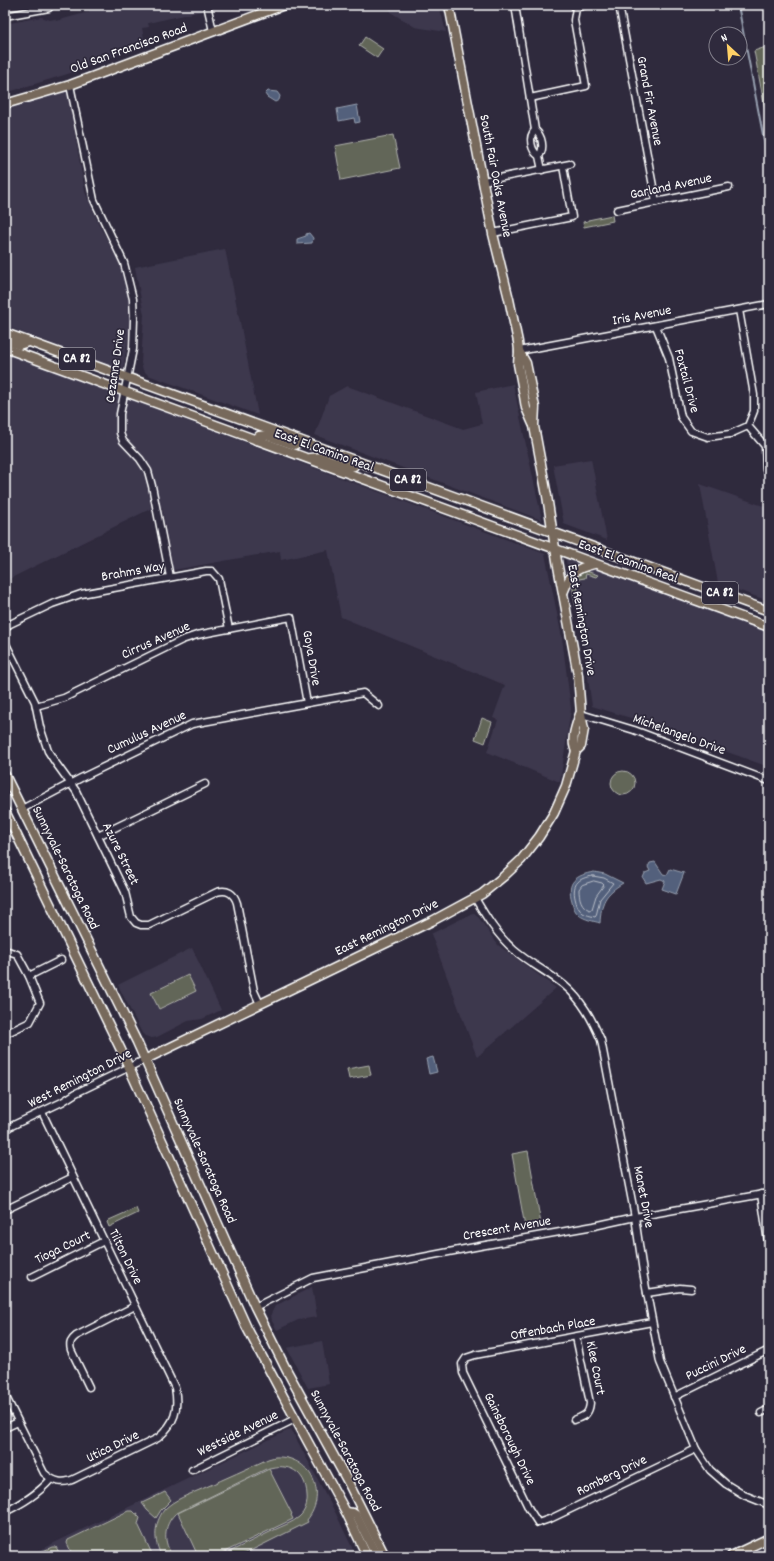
<svg xmlns="http://www.w3.org/2000/svg" width="774" height="1561" font-family="Dekko,sans-serif">
<rect width="100%" height="100%" fill="#2f2a3d"/>
<filter id="ink" filterUnits="userSpaceOnUse"><feTurbulence type="fractalNoise" baseFrequency=".025" numOctaves="2"/><feDisplacementMap in="SourceGraphic" scale="8" xChannelSelector="R" yChannelSelector="G"/><feConvolveMatrix kernelMatrix="1 2 1 2 8 2 1 2 1" color-interpolation-filters="sRGB"/></filter>
<g filter="url(#ink)">
<g fill="#3e384e">
<path d="M88,5H201L202,11L148,23L149,27L142,28L145,44L74,72L5,93V24L41,17L50,20L55,19L56,21L89,12Z"/>
<path d="M387,5H439L446,32L415,27L392,13Z"/>
<path d="M67,89L85,192L101,229L112,247L123,272L129,298L131,321L123,370L5,326V107Z"/>
<path d="M225,249L241,327L258,415L148,375L143,370L141,363L144,315L135,267Z"/>
<path d="M5,353L545,554L562,638L571,709L560,782L487,752L498,720L493,718L505,685L341,617L328,550L281,560L280,551L173,570L162,508H152L5,581Z"/>
<path d="M513,384L542,520L315,435L329,396L347,386L463,429L482,424L476,392Z"/>
<path d="M591,459L607,540L564,524L553,465Z"/>
<path d="M700,484L769,508V601L718,583Z"/>
<path d="M565,556L769,631V767L650,724L592,706L583,642Z"/>
<path d="M474,914L479,918L498,945L556,988L477,1057L431,934L469,915Z"/>
<path d="M192,948L221,1010L202,1019L188,1021L157,1037L152,1038L145,1036L142,1033L118,985Z"/>
<path d="M312,1287L317,1317L298,1320L277,1330L272,1321L271,1314L275,1306Z"/>
<path d="M322,1341L329,1384L308,1388L287,1348Z"/>
<path d="M291,1429L336,1514L356,1556H27Z"/>
</g>
<g fill="#626659" stroke="#b0b2ac">
<path d="M365,37L383,49L377,58L359,46Z"/>
<path d="M769,46V130L754,51Z"/>
<path d="M393,135L400,168L341,180L335,146Z"/>
<path d="M612,215L613,221L584,227L583,222L588,221V220Z"/>
<path d="M586,571L598,575L596,577L586,574L585,578L579,579L577,583L581,614L578,615C575,600 565,575 586,571Z"/>
<path d="M482,718L492,722L485,743L475,739Z"/>
<circle cx="623" cy="783" r="12"/>
<path d="M188,975L196,991L159,1009L151,993Z"/>
<path d="M369,1065L371,1075L349,1079L347,1069Z"/>
<path d="M528,1151L541,1224L525,1227L512,1154Z"/>
<path d="M136,1208L138,1213L109,1227L107,1222L109,1220Z"/>
<path d="M275,1457C310,1455 329,1493 307,1520L308,1522L240,1556H221C239,1547 256,1539 274,1530C282,1526 292,1523 299,1517C305,1512 308,1503 307,1495C306,1471 288,1462 266,1469L175,1514C163,1526 163,1543 173,1556H162C153,1542 154,1523 164,1510C174,1499 191,1494 204,1488C226,1478 247,1469 268,1459Z"/>
<path d="M269,1469L292,1514L291,1515L293,1519L216,1556H198L178,1513Z"/>
<path d="M165,1492L171,1500L161,1510L156,1518L147,1510L142,1503Z"/>
<path d="M128,1511H133L136,1514L138,1513L137,1515L140,1518L138,1524L153,1556H73L67,1543L68,1540Z"/>
<path d="M52,1547H56L61,1556H32Z"/>
</g>
<g fill="#52607b" stroke="#97a0b0">
<path d="M268,91L277,92L280,96L279,100L275,102L267,97L265,94Z"/>
<path d="M357,105L360,122L355,123L354,118L339,121L337,109Z"/>
<path d="M309,233L313,238L312,243L297,244V239L306,236V234Z"/>
<path d="M655,862L663,874L667,875L670,869L684,873L676,894L662,889L665,881L661,879L646,883L643,878L645,873L650,871L648,867L650,863Z"/>
<path d="M594,872L605,874L623,883C605,894 601,902 600,923C594,921 585,920 579,915C575,912 573,907 572,901C566,882 576,875 594,872Z"/>
<path d="M433,1057L437,1072L429,1074L426,1059Z"/>
</g>
<g fill="none" stroke-linecap="round" stroke-linejoin="round">
<g stroke="#babfca" stroke-width="1">
<path d="M593,876L604,878L613,883L600,899L596,916L595,917C591,916 586,915 583,913C579,910 577,906 576,902C571,885 577,878 593,876Z"/>
<path d="M594,881L602,883L604,885L596,896L592,909L590,910C581,907 579,898 579,889L582,885Z"/>
</g>
<path stroke="#97a0b0" stroke-width="2" d="M738,5L769,166"/>
<defs>
<g id="minor">
<path d="M207,5L213,31"/>
<path d="M515,5L535,130C542,136 545,148 539,156L542,170"/>
<path d="M619,5L656,202"/>
<path d="M576,8L585,5"/>
<path d="M5,16L49,8"/>
<path d="M70,85L94,200L124,263L133,299L134,319L133,349L120,414V433L123,441L140,459L148,471L152,486L170,577"/>
<path d="M530,98L586,86L574,20L576,8L573,5"/>
<path d="M535,130C528,137 531,151 539,156"/>
<path d="M483,181L570,164"/>
<path d="M617,210L729,187"/>
<path d="M493,233L572,217L563,166"/>
<path d="M739,310L754,395V411L748,426"/>
<path d="M656,326L669,358L681,417L691,431L708,437L730,434L748,426"/>
<path d="M519,351L769,304"/>
<path d="M748,426L765,446L766,470"/>
<path d="M5,628L10,624L52,604L81,594L206,571H212L219,579L229,629"/>
<path d="M5,642L35,702L40,727L48,751L55,762L76,791L125,892L131,917L136,923L141,925H149L217,892C227,889 234,893 237,903L254,991L260,1004"/>
<path d="M36,706L64,698L182,640L197,635L291,617L307,703"/>
<path d="M581,714L634,730L769,781"/>
<path d="M22,809L81,778L192,724L363,693L379,706"/>
<path d="M98,836L205,784"/>
<path d="M475,898C486,917 497,935 514,950C529,963 548,972 564,985C582,1000 592,1019 601,1040L635,1217L643,1272L660,1362L696,1449L710,1470L726,1484L744,1495L769,1505"/>
<path d="M5,950L17,954L29,976L40,1003L30,1022L5,1034"/>
<path d="M29,976L61,960"/>
<path d="M5,1129L62,1102L76,1093L144,1060"/>
<path d="M761,1194L768,1242V1257"/>
<path d="M5,1210L73,1177"/>
<path d="M32,1277L104,1241"/>
<path d="M647,1293L680,1288L691,1289"/>
<path d="M255,1307L313,1278L480,1246L594,1226L635,1217L769,1193"/>
<path d="M652,1322L475,1355L466,1358L462,1364L463,1373L529,1509L538,1523L552,1518L696,1449"/>
<path d="M89,1387L71,1350C69,1343 71,1340 76,1336L135,1306"/>
<path d="M5,1395L44,1473C54,1482 63,1485 76,1478L158,1438C175,1423 179,1410 175,1388L42,1112"/>
<path d="M674,1397L769,1350"/>
<path d="M761,1413L769,1409"/>
<path d="M574,1420C584,1416 589,1415 590,1403L576,1337"/>
<path d="M5,1428L18,1422"/>
<path d="M192,1470L295,1419"/>
<path d="M5,1512C23,1503 38,1494 51,1479"/>
</g>
<g id="major">
<path d="M449,5L493,234L509,299L518,342L519,351L518,364L524,396L526,408L533,424"/>
<path d="M5,104L70,85L284,5"/>
<path d="M5,333L769,611"/>
<path d="M5,340L19,345L28,342"/>
<path d="M5,348L769,627"/>
<path d="M256,440L259,436L266,435L294,445L301,441"/>
<path d="M310,458L322,457L350,467L354,466L356,461"/>
<path d="M563,593C571,573 573,569 594,564"/>
<path d="M576,751C570,740 576,726 580,714"/>
<path d="M5,775L137,1042L255,1307L286,1369L348,1482L385,1556"/>
<path d="M5,811L121,1050L247,1328L283,1396L346,1512L367,1556"/>
<path d="M144,1060L432,921L482,894L504,876L521,860L539,837L554,813L566,786L576,751L581,746L584,729L581,714L578,675L557,561L547,496L534,426L535,407L526,363L519,351"/>
<path d="M346,1512L353,1513L356,1515L374,1551L384,1555"/>
<path d="M731,1556L769,1538"/>
<path d="M767,1556L769,1555"/>
</g>
</defs>
<use href="#minor" stroke="#fff" stroke-width="9"/>
<use href="#major" stroke="#fff" stroke-width="11"/>
<use href="#minor" stroke="#2f2a3d" stroke-width="6"/>
<use href="#major" stroke="#77695c" stroke-width="8"/>
</g>
</g>
<g text-anchor="middle" dominant-baseline="central" stroke-width="3.5" stroke-linejoin="round" paint-order="stroke">
<g fill="#2f2a3d" stroke="#c1bfc5" stroke-width="1">
<rect x="59" y="348" width="36" height="22" rx="3"/>
<rect x="390" y="469" width="36" height="22" rx="3"/>
<rect x="702" y="582" width="36" height="22" rx="3"/>
</g>
<g font-size="13" font-weight="bold" fill="#fff">
<text x="77" y="359">CA 82</text>
<text x="408" y="480">CA 82</text>
<text x="720" y="593">CA 82</text>
</g>
<g font-size="14" fill="#fff" stroke="#2f2a3d">
<text transform="translate(129 49) rotate(-20)">Old San Francisco Road</text>
<text transform="translate(649 101) rotate(79)">Grand Fir Avenue</text>
<text transform="translate(495 176) rotate(79)">South Fair Oaks Avenue</text>
<text transform="translate(671 187) rotate(-12)">Garland Avenue</text>
<text transform="translate(642 316) rotate(-11)">Iris Avenue</text>
<text transform="translate(116 366) rotate(-82)">Cezanne Drive</text>
<text transform="translate(686 381) rotate(75)">Foxtail Drive</text>
<text transform="translate(324 451) rotate(20)">East El Camino Real</text>
<text transform="translate(628 562) rotate(20)">East El Camino Real</text>
<text transform="translate(133 572) rotate(-10)">Brahms Way</text>
<text transform="translate(581 620) rotate(80)">East Remington Drive</text>
<text transform="translate(156 641) rotate(-24)">Cirrus Avenue</text>
<text transform="translate(311 658) rotate(80)">Goya Drive</text>
<text transform="translate(147 733) rotate(-25)">Cumulus Avenue</text>
<text transform="translate(679 735) rotate(20)">Michelangelo Drive</text>
<text transform="translate(120 854) rotate(64)">Azure Street</text>
<text transform="translate(65 868) rotate(64)">Sunnyvale-Saratoga Road</text>
<text transform="translate(387 928) rotate(-26)">East Remington Drive</text>
<text transform="translate(80 1079) rotate(-27)">West Remington Drive</text>
<text transform="translate(204 1161) rotate(66)">Sunnyvale-Saratoga Road</text>
<text transform="translate(643 1197) rotate(79)">Manet Drive</text>
<text transform="translate(507 1229) rotate(-10)">Crescent Avenue</text>
<text transform="translate(63 1248) rotate(-26)">Tioga Court</text>
<text transform="translate(125 1257) rotate(64)">Tilton Drive</text>
<text transform="translate(553 1329) rotate(-10)">Offenbach Place</text>
<text transform="translate(716 1363) rotate(-26)">Puccini Drive</text>
<text transform="translate(595 1368) rotate(79)">Klee Court</text>
<text transform="translate(238 1434) rotate(-26)">Westside Avenue</text>
<text transform="translate(509 1439) rotate(64)">Gainsborough Drive</text>
<text transform="translate(113 1447) rotate(-26)">Utica Drive</text>
<text transform="translate(345 1451) rotate(62)">Sunnyvale-Saratoga Road</text>
<text transform="translate(612 1476) rotate(-26)">Romberg Drive</text>
</g>
</g>
<rect width="774" height="1561" fill="none" stroke="#2f2a3d" stroke-width="20"/>
<rect x="10" y="10" width="754" height="1541" fill="none" stroke="#fff" stroke-width="1.5" filter="url(#ink)"/>
<g transform="translate(728 46) rotate(334)"><circle r="19" fill="#2f2a3d" stroke="#827f8b"/>
<path d="M0-3L7 15L0 10L-7 15Z" fill="#ffd166"/>
<text y="-6" font-size="11" font-weight="bold" text-anchor="middle" fill="#ffffff">N</text>
</g>
</svg>
